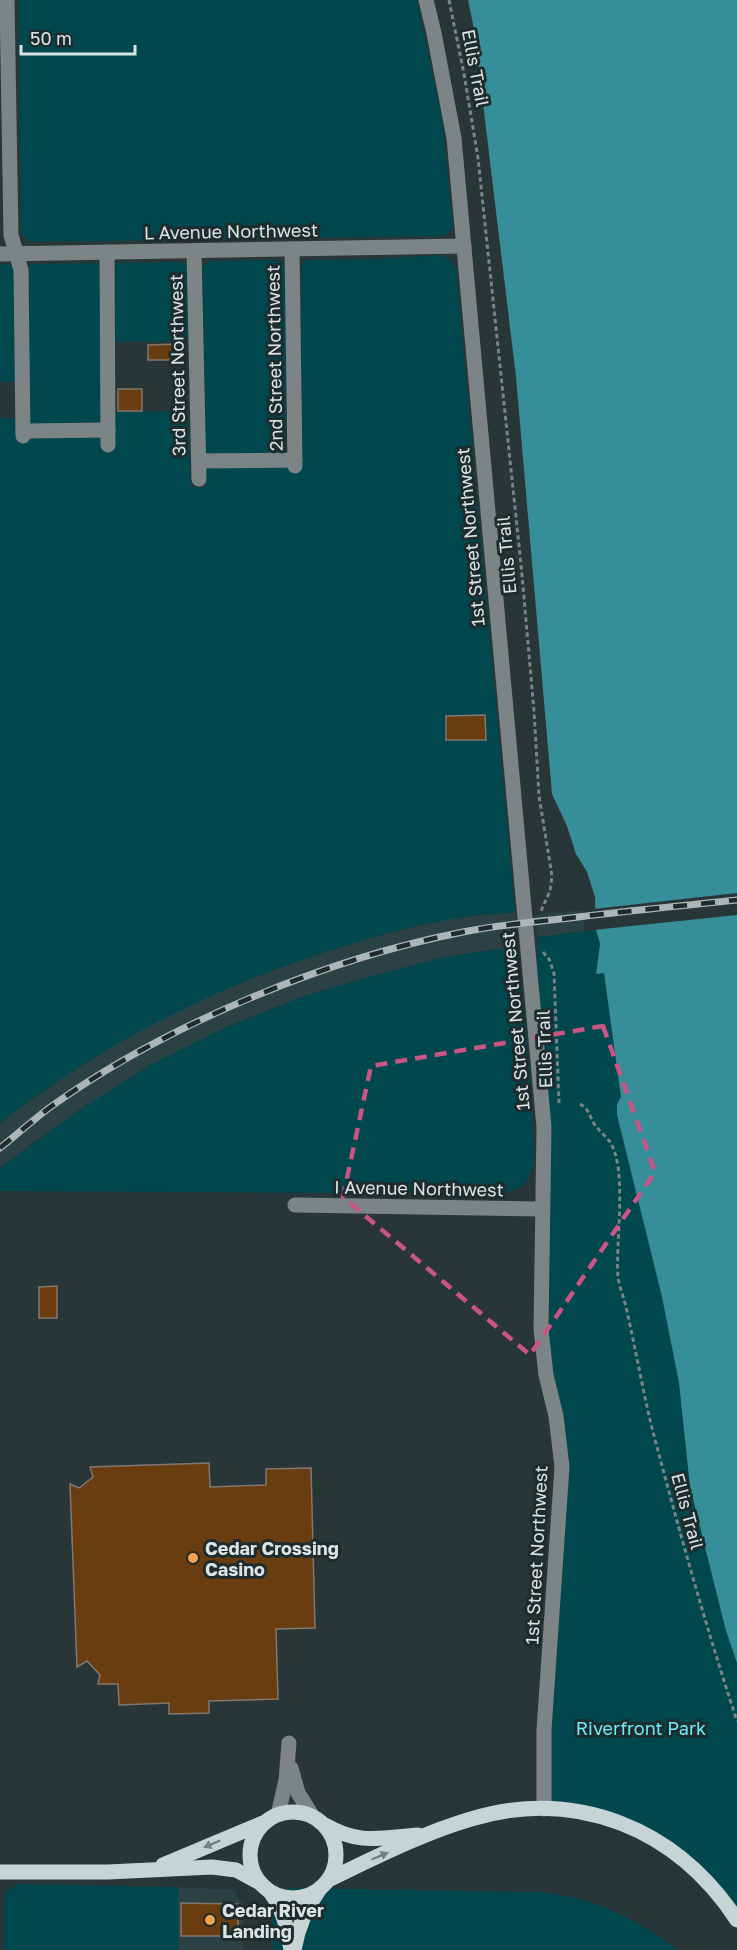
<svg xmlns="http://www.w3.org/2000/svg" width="737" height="1950" font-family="'Golos Text',sans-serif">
<rect width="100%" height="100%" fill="#293638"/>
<g fill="#2b4144">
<path d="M583,910L585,931L538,937L535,915Z"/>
<path d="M515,912L518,946L444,957L380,974L307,995L224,1028L150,1065L79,1110L0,1167V1123L87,1060L168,1015L227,988L306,958L382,934L453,918Z"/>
<path d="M178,1887L233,1890L243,1904V1950H178Z"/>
</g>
<g fill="#00474e">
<path d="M18,0H417L442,119L453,226C450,233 447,234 441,236L31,242L21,234Z"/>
<path d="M438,255C448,257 452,260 456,269L515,912C494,914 473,915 452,919C410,926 369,938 329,951C207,990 102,1044 0,1123V418H16L28,267L31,264L180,262L184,264L187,268L188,341L112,342L113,412L188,411L191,487H205L202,270L204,265L210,261L277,260L282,262L286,271V468H302L301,265L307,260L374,259Z"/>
<path d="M0,264L11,265L14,270L15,382H0Z"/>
<path d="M596,930L600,944L596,973H604L621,1097L617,1115L662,1297L679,1383L690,1487L726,1631L737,1663V1920L701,1874L628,1825L544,1809L560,1506L541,1332L535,1019L538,937Z"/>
<path d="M518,946C524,1006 531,1065 532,1126C533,1140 536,1158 531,1172C526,1189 510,1192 495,1194L0,1191V1168L79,1110L150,1065L224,1028L307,995L380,974L444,957Z"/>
<path d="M18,1884L178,1887V1950H4V1897L7,1891Z"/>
<path d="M291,1888L541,1892C600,1899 631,1917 679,1950H273C273,1930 264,1892 291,1888Z"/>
</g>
<path fill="#358e98" d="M468,0H737V1663L726,1631L690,1487L679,1383L662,1297L617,1115V1104L621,1097L604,973L596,974L600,944L596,930L595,897L587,872L576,854L567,826L552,794L516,377L474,29Z"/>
<path fill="#293638" d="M737,893V915L593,930V909Z"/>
<g fill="#693d10" stroke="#82776f" stroke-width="1.5">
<path d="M178,344L179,360H148V345Z"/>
<rect x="118" y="389" width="24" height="22"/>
<path d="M485,715L486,740H446V716Z"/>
<path d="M57,1286V1318H39V1287Z"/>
<path d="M209,1463L210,1487L266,1485V1469L311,1468L315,1628L276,1629L278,1699L209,1701V1713L169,1714V1703L119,1705L118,1684H98L100,1675L87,1661L77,1667L70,1484L79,1488L93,1477L90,1467Z"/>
<path d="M181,1903L238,1904V1936H181Z"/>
</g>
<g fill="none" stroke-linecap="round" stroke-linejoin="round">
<g stroke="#7a8486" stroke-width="3" stroke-dasharray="4.5 3" stroke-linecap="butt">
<path d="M449,0L464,74L478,158L521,564L534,711L539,796L552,876L550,891L540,913"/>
<path d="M543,952L549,959L554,973L559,1103"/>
<path d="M580,1104C590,1110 589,1116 595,1125C599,1131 606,1136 610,1142C628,1170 615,1243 618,1277C619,1286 623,1295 625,1303C635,1345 642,1387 652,1428C678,1527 705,1624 737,1721"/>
</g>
<g stroke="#7d8485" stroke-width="15">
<path d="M7,0L11,235L21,270L23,436"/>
<path d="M426,0L434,33L454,138L544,1127L541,1329L546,1375L556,1416L562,1467L544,1730V1809"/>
<path d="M292,249L295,466"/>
<path d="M194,251L199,479"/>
<path d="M107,252L108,445"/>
<path d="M0,254L464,246"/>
<path d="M23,431L108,430"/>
<path d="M199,461L295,460"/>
<path d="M295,1205L542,1209"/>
<path d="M291,1768L298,1793L313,1817"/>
<path d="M278,1815L286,1780L289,1743"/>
</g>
<g stroke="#c7d4d6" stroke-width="15">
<circle cx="293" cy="1855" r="43"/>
<path d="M325,1825C360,1845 379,1838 418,1835"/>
<path d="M163,1865L263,1823"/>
<path d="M0,1872H108L212,1867L236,1870L260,1883"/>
<path d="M328,1880C374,1858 423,1833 471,1819C577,1787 677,1829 737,1920"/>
<path d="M271,1893C284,1911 287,1929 291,1950"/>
<path d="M294,1950C298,1927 306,1908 319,1890"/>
</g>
<defs>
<path id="rail" d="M0,1148C16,1135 32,1121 49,1108C163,1026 325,959 463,932C498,925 535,922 570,918C626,911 681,906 737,900"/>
</defs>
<use href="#rail" stroke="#adb6b7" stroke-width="7"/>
<use href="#rail" stroke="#1f2c2d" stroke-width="4.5" stroke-dasharray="14" stroke-linecap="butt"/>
</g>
<defs><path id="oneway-solid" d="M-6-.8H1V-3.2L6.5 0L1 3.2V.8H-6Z" transform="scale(1.5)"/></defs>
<g fill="#738082">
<use href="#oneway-solid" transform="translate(212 1844) rotate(157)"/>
<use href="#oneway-solid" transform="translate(380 1856) rotate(-23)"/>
</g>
<path fill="none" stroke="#ca5584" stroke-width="4.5" stroke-dasharray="12 8" stroke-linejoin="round" d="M603,1026L655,1172L530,1355L343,1197L371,1066Z"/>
<g fill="#f9a04c" stroke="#1f2c2d" stroke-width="2">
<circle cx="193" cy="1558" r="6"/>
<circle cx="210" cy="1920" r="6"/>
</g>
<g text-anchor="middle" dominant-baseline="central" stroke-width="6" stroke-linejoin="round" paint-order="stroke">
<g font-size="18" fill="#dce4e5" stroke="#1f2c2d">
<text transform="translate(476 68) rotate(79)">Ellis Trail</text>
<text transform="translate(231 231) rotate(-1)">L Avenue Northwest</text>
<text transform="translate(274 358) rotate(-91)">2nd Street Northwest</text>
<text transform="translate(177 365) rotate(-91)">3rd Street Northwest</text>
<text transform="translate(470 537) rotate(-95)">1st Street Northwest</text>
<text transform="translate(506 555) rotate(-95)">Ellis Trail</text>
<text transform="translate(515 1021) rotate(-95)">1st Street Northwest</text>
<text transform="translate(544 1049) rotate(-92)">Ellis Trail</text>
<text transform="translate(419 1188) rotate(1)">I Avenue Northwest</text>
<text transform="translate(688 1511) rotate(75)">Ellis Trail</text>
<text transform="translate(536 1555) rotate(-87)">1st Street Northwest</text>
</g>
<g font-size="18" font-weight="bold" fill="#dce4e5" stroke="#1f2c2d" text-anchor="start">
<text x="205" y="1548">Cedar Crossing<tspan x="205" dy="21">Casino</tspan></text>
<text x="222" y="1910">Cedar River<tspan x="222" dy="21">Landing</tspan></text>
</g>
<g font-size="18" fill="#6cebfa" stroke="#1f2c2d">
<text x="641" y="1728">Riverfront Park</text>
</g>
</g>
<path d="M21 45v9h114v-9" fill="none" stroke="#dce4e5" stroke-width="3"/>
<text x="30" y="45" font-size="18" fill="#dce4e5" stroke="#1f2c2d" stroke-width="4.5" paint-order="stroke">50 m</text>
</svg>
